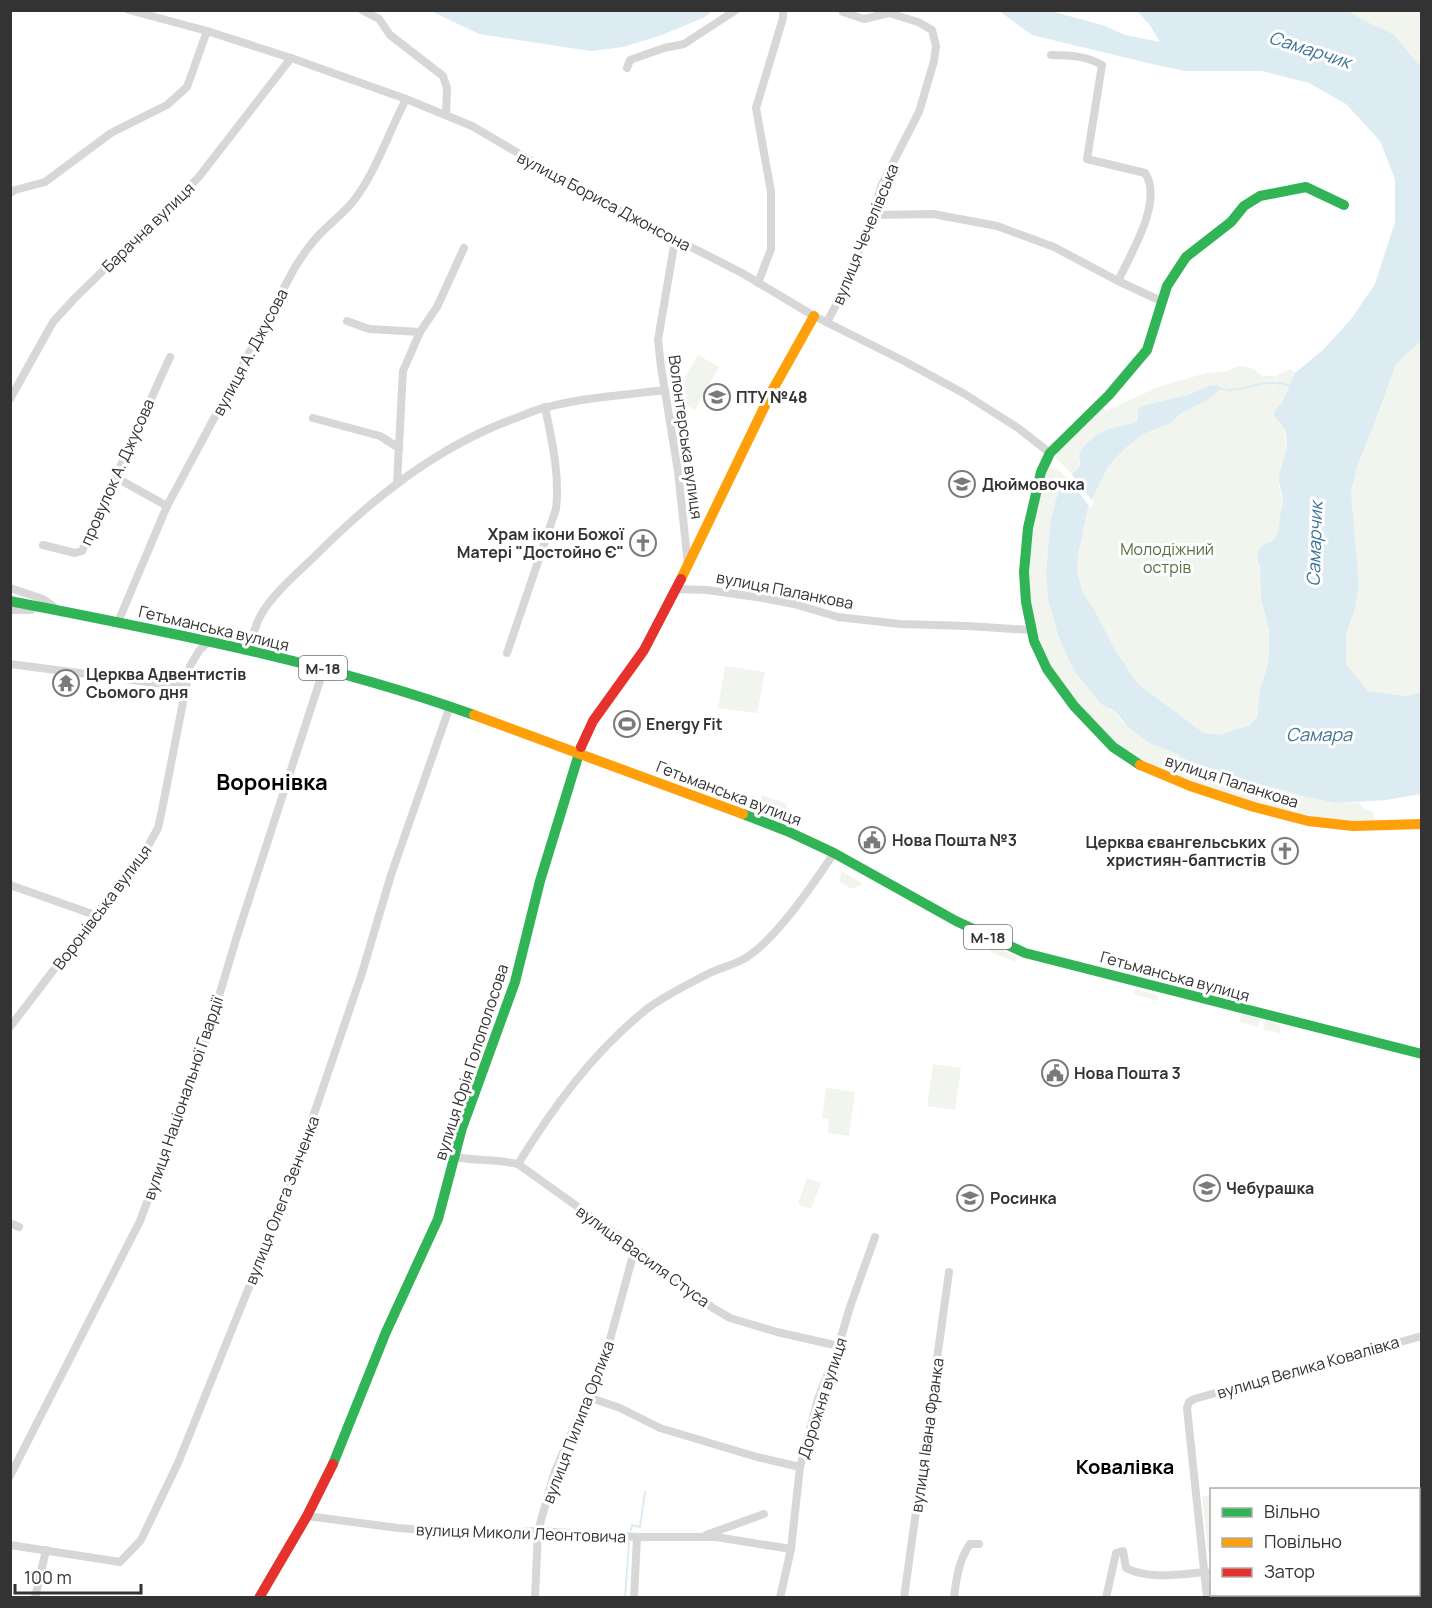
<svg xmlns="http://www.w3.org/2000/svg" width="1432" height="1608" font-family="Manrope,sans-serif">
<rect width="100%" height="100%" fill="#fff"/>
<g fill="#f1f5ed">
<path d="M1348,11H1421V67L1393,34L1363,20Z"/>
<path d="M1421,341V692L1407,696L1368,691L1346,664V634L1355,609L1359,585L1351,492L1358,464L1373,427L1396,364Z"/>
<path d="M698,355L719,367L695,410L673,398Z"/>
<path d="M1243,366L1254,369L1262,376H1276L1271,407L1277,375L1290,369L1295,373L1283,401L1275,410L1278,420L1283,425L1287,448L1285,461L1280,472L1279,486L1283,501L1279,530L1276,539L1257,557L1260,566L1261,599L1269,630V660L1260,688L1257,717L1250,725L1219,735L1204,733L1138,684L1115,650L1095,611L1083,593L1077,572L1078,555L1088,507L1108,467L1123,450L1143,434L1171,423L1180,414L1208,399L1213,393L1219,390H1226L1216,385L1209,386L1188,395L1145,405L1138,420L1134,423L1111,428L1098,434L1079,454C1080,463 1080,469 1071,473L1056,458L1057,451L1101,405L1106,411L1158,387L1206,373L1229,371L1235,367Z"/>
<path d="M1049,468C1057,468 1061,470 1065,477L1056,499L1050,524L1046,574L1048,599L1058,635L1076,673L1110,710L1116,712L1121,721L1151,744L1178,754L1182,758L1200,765L1202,772L1211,768L1246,782L1285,790L1305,797L1337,803H1359L1366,810L1373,811L1375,820L1372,821C1351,821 1330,821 1309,817C1255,806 1181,783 1134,755C1128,751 1120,748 1115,743C1083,715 1047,670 1036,628C1030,607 1029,583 1030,561C1032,531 1033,495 1049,468Z"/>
<path d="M725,666L765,672L757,713L718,708Z"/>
<path d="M762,795L787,804V807L785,809L760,801Z"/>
<path d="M841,871L863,884L852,889L840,882Z"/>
<path d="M998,947L1016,957L1017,962L990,952L993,948Z"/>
<path d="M1134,989L1157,995L1158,1001L1134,994Z"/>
<path d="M1242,1015L1260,1018L1258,1027L1239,1022Z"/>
<path d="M1265,1020L1280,1025V1033L1264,1030Z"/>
<path d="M933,1064L961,1068L955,1110L927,1106Z"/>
<path d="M826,1088L855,1092L849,1136L828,1133L829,1119L822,1118Z"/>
<path d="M807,1178L821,1183L811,1209L798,1204Z"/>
<path d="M1211,1495V1552H1208L1202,1497Z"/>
</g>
<g fill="#ddebf3">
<path d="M431,11L712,10V11L705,17L662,35L623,47L591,51L479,34Z"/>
<path d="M999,11H1051L1105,26L1125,35L1160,42L1149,24L1137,11H1348L1363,20L1393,34L1421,67V341L1396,364L1373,427L1358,464L1351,492L1359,585L1355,609L1346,634V664L1368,691L1407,696L1421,692V794L1386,800L1337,803L1305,797L1285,790L1246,782L1211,768L1206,772H1202L1200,765L1182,758L1178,754L1151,744L1127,726L1116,712L1101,704L1076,673L1070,662L1058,635L1048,599L1046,575L1050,524L1056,499L1065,477L1077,470L1080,464L1079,454L1086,444L1098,434L1111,428L1134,423L1138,420V409L1145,405L1188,395L1209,386L1216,385L1228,390H1219L1209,399L1180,414L1171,423L1143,434L1123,450L1108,467L1088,507L1078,555L1077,572L1083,593L1095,611L1115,650L1138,684L1204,733L1219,735L1250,725L1257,717L1260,689L1269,660V630L1261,599L1260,566L1257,558L1259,550L1264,544C1279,542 1278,531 1280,519C1280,513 1283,506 1283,500C1282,490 1277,483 1280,472C1284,455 1290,451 1285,431C1283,424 1278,421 1274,416L1275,410L1283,401L1295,373L1324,349L1352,318L1375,284L1395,222V179L1380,141L1346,104L1309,83L1262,71H1185L1152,64L1032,35Z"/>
</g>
<path fill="#fff" d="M1069,471L1094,503L1091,508L1064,474Z"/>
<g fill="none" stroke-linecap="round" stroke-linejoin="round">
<g stroke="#ddebf3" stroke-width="2">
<path d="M1228,390C1249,390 1268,377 1290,386"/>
<path d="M631,1530L632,1525L640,1527L645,1492"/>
<path d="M625,1598L629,1542"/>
</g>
<g stroke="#d7d7d7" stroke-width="8">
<path d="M129,10L207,31L291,58L406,99L472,126L595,198L742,273L814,316L904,361L963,393L1018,428L1050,453"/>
<path d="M362,10L379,19L390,35L443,76L447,88L446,115"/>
<path d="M1051,55C1070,55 1086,56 1102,65L1087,159L1145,173C1164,201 1130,255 1118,281"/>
<path d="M627,68L630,60L664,48L684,44L736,10"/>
<path d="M10,193L15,190L45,182L111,133L167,105L187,87L207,31"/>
<path d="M873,215L933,214L997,226L1054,247L1118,281L1161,301"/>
<path d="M675,240L658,340L661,367L678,471L688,565"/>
<path d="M758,283L771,249V192L756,108L783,18V10"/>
<path d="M347,321L369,329L420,332"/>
<path d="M827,322L843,292L873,215L881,186L919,112L934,61L936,46L932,30L918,22L889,13L864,19L843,12"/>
<path d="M10,399L53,322L74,299L198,178L291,58"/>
<path d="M313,418L380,436L399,448"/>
<path d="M115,477L167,506"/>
<path d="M397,483L403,371L420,332L437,307L464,248"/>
<path d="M43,545L75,553L82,551L170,357"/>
<path d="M10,588L43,599L53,606"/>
<path d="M676,589L707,590L763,598L794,604L838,617L900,624L967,626L1031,630"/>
<path d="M10,610H31"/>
<path d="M118,622L167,506L294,269C303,254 312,241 325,229C336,218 345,212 355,199C377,169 389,132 406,99"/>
<path d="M250,650C252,638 255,625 261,615C272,594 299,572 316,555C373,498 437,447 513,419C525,415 536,409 548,407C586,397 626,395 665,390"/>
<path d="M507,653L556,509C560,475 552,441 545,407"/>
<path d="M10,664L186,687"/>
<path d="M10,885L95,915"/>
<path d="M10,1027L147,848L158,828L162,810L190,666L199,651L210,640"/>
<path d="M455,1157C476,1161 497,1159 518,1164L635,1248L713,1308L730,1318L777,1332L839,1346"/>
<path d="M518,1164C552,1109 591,1055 642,1013C658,999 685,986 704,976C716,969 730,966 742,960C773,944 814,883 834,853"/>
<path d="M10,1223L19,1227"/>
<path d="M588,1397L620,1408L660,1428L757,1457L800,1467"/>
<path d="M10,1476L140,1221L198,1066L237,936L324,668"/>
<path d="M307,1516L398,1528L475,1534L538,1531L637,1537H716L791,1549"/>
<path d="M706,1535L764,1514"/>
<path d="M10,1545L120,1562L141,1540L178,1463L260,1260L316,1108L362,973L391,875L450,706"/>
<path d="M35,1598L46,1550"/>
<path d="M535,1598L538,1531L554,1474L608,1347L635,1248"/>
<path d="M634,1598L637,1537"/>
<path d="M780,1598L791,1549L800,1467L818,1399L837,1351L850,1307L875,1237"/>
<path d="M904,1598L949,1272"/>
<path d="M954,1598C956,1579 959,1560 970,1544H979"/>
<path d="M1106,1598L1116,1553L1123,1551L1126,1568C1149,1580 1181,1574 1206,1572"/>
<path d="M1207,1598L1187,1408L1189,1402L1194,1399L1422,1336"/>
</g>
<g stroke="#30b455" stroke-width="10">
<path d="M10,601C167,632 323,661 474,715"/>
<path d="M1140,765L1113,747L1074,706L1047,669L1034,641L1026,602L1024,572L1028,528L1041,472L1050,453L1109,395L1147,350L1167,286L1186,257L1231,222L1244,206L1260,196L1306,187L1344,205"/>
<path d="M743,814L787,831L834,853L956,921L1025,953L1422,1054"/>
<path d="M333,1464L386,1332L438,1219L462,1128L515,982L540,881L581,747"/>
</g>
<g stroke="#ff9f0a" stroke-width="10">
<path d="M681,579L772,391L814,316"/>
<path d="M474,715L743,814"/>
<path d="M1140,765L1190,786L1254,807L1308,821L1353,826L1422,824"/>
</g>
<g stroke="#e5322d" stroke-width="10">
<path d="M581,747L593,721L644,650L681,579"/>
<path d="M259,1598L307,1516L333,1464"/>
</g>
</g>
<defs>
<symbol id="university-ring" viewBox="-11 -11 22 22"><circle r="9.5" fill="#fff" stroke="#7a7a7a" stroke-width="1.5"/><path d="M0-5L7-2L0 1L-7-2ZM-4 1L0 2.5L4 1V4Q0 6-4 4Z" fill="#7a7a7a"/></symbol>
<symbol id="school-ring" viewBox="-11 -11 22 22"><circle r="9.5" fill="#fff" stroke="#7a7a7a" stroke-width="1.5"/><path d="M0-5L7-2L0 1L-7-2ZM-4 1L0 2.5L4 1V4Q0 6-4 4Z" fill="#7a7a7a"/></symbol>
<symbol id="church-ring" viewBox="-11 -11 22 22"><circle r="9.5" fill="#fff" stroke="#7a7a7a" stroke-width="1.5"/><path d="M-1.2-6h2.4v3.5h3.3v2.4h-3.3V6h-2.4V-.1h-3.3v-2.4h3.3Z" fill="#7a7a7a"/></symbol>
<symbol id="temple-ring" viewBox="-11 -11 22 22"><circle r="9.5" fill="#fff" stroke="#7a7a7a" stroke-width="1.5"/><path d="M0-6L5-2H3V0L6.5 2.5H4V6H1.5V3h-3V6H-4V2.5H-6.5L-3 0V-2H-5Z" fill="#7a7a7a"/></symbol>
<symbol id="stadium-ring" viewBox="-11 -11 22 22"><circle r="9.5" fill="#fff" stroke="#7a7a7a" stroke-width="1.5"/><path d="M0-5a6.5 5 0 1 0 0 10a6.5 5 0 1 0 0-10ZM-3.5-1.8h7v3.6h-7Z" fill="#7a7a7a"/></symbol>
<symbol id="civic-ring" viewBox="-11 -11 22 22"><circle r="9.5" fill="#fff" stroke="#7a7a7a" stroke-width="1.5"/><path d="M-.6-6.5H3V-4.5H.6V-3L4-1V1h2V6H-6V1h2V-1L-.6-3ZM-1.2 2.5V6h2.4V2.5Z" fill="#7a7a7a"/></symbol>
</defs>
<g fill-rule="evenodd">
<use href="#university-ring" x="702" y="382" width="30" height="30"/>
<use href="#school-ring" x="947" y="469" width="30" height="30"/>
<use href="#church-ring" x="628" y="528" width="30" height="30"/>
<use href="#temple-ring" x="51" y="668" width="30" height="30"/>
<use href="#stadium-ring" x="612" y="709" width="30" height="30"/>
<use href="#civic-ring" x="857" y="825" width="30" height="30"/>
<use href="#church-ring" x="1270" y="836" width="30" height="30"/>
<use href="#civic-ring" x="1040" y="1058" width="30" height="30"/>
<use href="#school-ring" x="1192" y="1173" width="30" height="30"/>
<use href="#school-ring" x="955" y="1183" width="30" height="30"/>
</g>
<g text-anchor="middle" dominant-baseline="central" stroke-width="6" stroke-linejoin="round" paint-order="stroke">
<g fill="#fff" stroke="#707070" stroke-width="1.5">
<rect x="299" y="656" width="48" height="24" rx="4.5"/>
<rect x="964" y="925" width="48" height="24" rx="4.5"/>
</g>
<g font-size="15" font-weight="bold" fill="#333">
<text x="323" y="668">М-18</text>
<text x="988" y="937">М-18</text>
</g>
<g font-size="16" fill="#333" stroke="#fff">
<text transform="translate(604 201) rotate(28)">вулиця Бориса Джонсона</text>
<text transform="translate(148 227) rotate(-44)">Барачна вулиця</text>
<text transform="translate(865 234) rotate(-68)">вулиця Чечелівська</text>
<text transform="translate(250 352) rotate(-62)">вулиця А. Джусова</text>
<text transform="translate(686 437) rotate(82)">Волонтерська вулиця</text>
<text transform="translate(117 472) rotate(-66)">провулок А. Джусова</text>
<text transform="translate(785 590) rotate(11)">вулиця Паланкова</text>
<text transform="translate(214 628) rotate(13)">Гетьманська вулиця</text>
<text transform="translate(1232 781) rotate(18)">вулиця Паланкова</text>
<text transform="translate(729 793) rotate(21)">Гетьманська вулиця</text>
<text transform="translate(102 907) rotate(-53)">Воронівська вулиця</text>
<text transform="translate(1175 976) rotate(15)">Гетьманська вулиця</text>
<text transform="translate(471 1062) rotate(-72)">вулиця Юрія Голополосова</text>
<text transform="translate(183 1098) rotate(-71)">вулиця Національної Гвардії</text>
<text transform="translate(282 1200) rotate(-69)">вулиця Олега Зенченка</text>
<text transform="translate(643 1256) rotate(36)">вулиця Василя Стуса</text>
<text transform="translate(1308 1367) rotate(-16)">вулиця Велика Ковалівка</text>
<text transform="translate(822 1398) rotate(-72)">Дорожня вулиця</text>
<text transform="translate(578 1422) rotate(-69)">вулиця Пилипа Орлика</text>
<text transform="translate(927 1435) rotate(-82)">вулиця Івана Франка</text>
<text transform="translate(521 1533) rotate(2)">вулиця Миколи Леонтовича</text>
</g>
<g font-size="16" font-weight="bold" fill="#333" stroke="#fff" text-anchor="start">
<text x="736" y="397">ПТУ №48</text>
<text x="982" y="484">Дюймовочка</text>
<text x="624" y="534" text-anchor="end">Храм ікони Божої<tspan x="624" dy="18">Матері "Достойно Є"</tspan></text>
<text x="86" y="674">Церква Адвентистів<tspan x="86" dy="18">Сьомого дня</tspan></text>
<text x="646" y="724">Energy Fit</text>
<text x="892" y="840">Нова Пошта №3</text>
<text x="1266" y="842" text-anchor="end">Церква євангельських<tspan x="1266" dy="18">християн-баптистів</tspan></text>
<text x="1074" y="1073">Нова Пошта 3</text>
<text x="1226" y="1188">Чебурашка</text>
<text x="990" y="1198">Росинка</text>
</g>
<g font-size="16" fill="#56703f" stroke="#fff">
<text x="1167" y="549">Молодіжний<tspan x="1167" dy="18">острів</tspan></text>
</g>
<g font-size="18" font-style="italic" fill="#3f7597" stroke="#fff">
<text transform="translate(1310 49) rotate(18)">Самарчик</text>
<text transform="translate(1314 544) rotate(-88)">Самарчик</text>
<text x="1319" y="734">Самара</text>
</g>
<g font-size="20" font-weight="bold" fill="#000" stroke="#fff">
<text x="1125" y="1466">Ковалівка</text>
</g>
<g font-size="22" font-weight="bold" fill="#000" stroke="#fff">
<text x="272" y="782">Воронівка</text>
</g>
</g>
<rect width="1432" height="1608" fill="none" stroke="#333333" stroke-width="24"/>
<rect x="1210" y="1488" width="210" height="108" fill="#ffffff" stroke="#adadad" stroke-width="1.5"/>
<rect x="1222" y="1508" width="30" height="9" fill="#30b455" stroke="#adadad" stroke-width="1.5"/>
<text x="1264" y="1518" font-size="18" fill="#333333">Вільно</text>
<rect x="1222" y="1538" width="30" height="9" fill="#ff9f0a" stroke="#adadad" stroke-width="1.5"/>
<text x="1264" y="1548" font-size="18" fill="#333333">Повільно</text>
<rect x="1222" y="1568" width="30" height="9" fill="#e5322d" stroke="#adadad" stroke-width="1.5"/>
<text x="1264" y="1578" font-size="18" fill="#333333">Затор</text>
<path d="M15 1584v9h126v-9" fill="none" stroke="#333333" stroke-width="3"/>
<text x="24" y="1584" font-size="18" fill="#333333" stroke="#ffffff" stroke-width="4.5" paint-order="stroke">100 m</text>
</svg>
